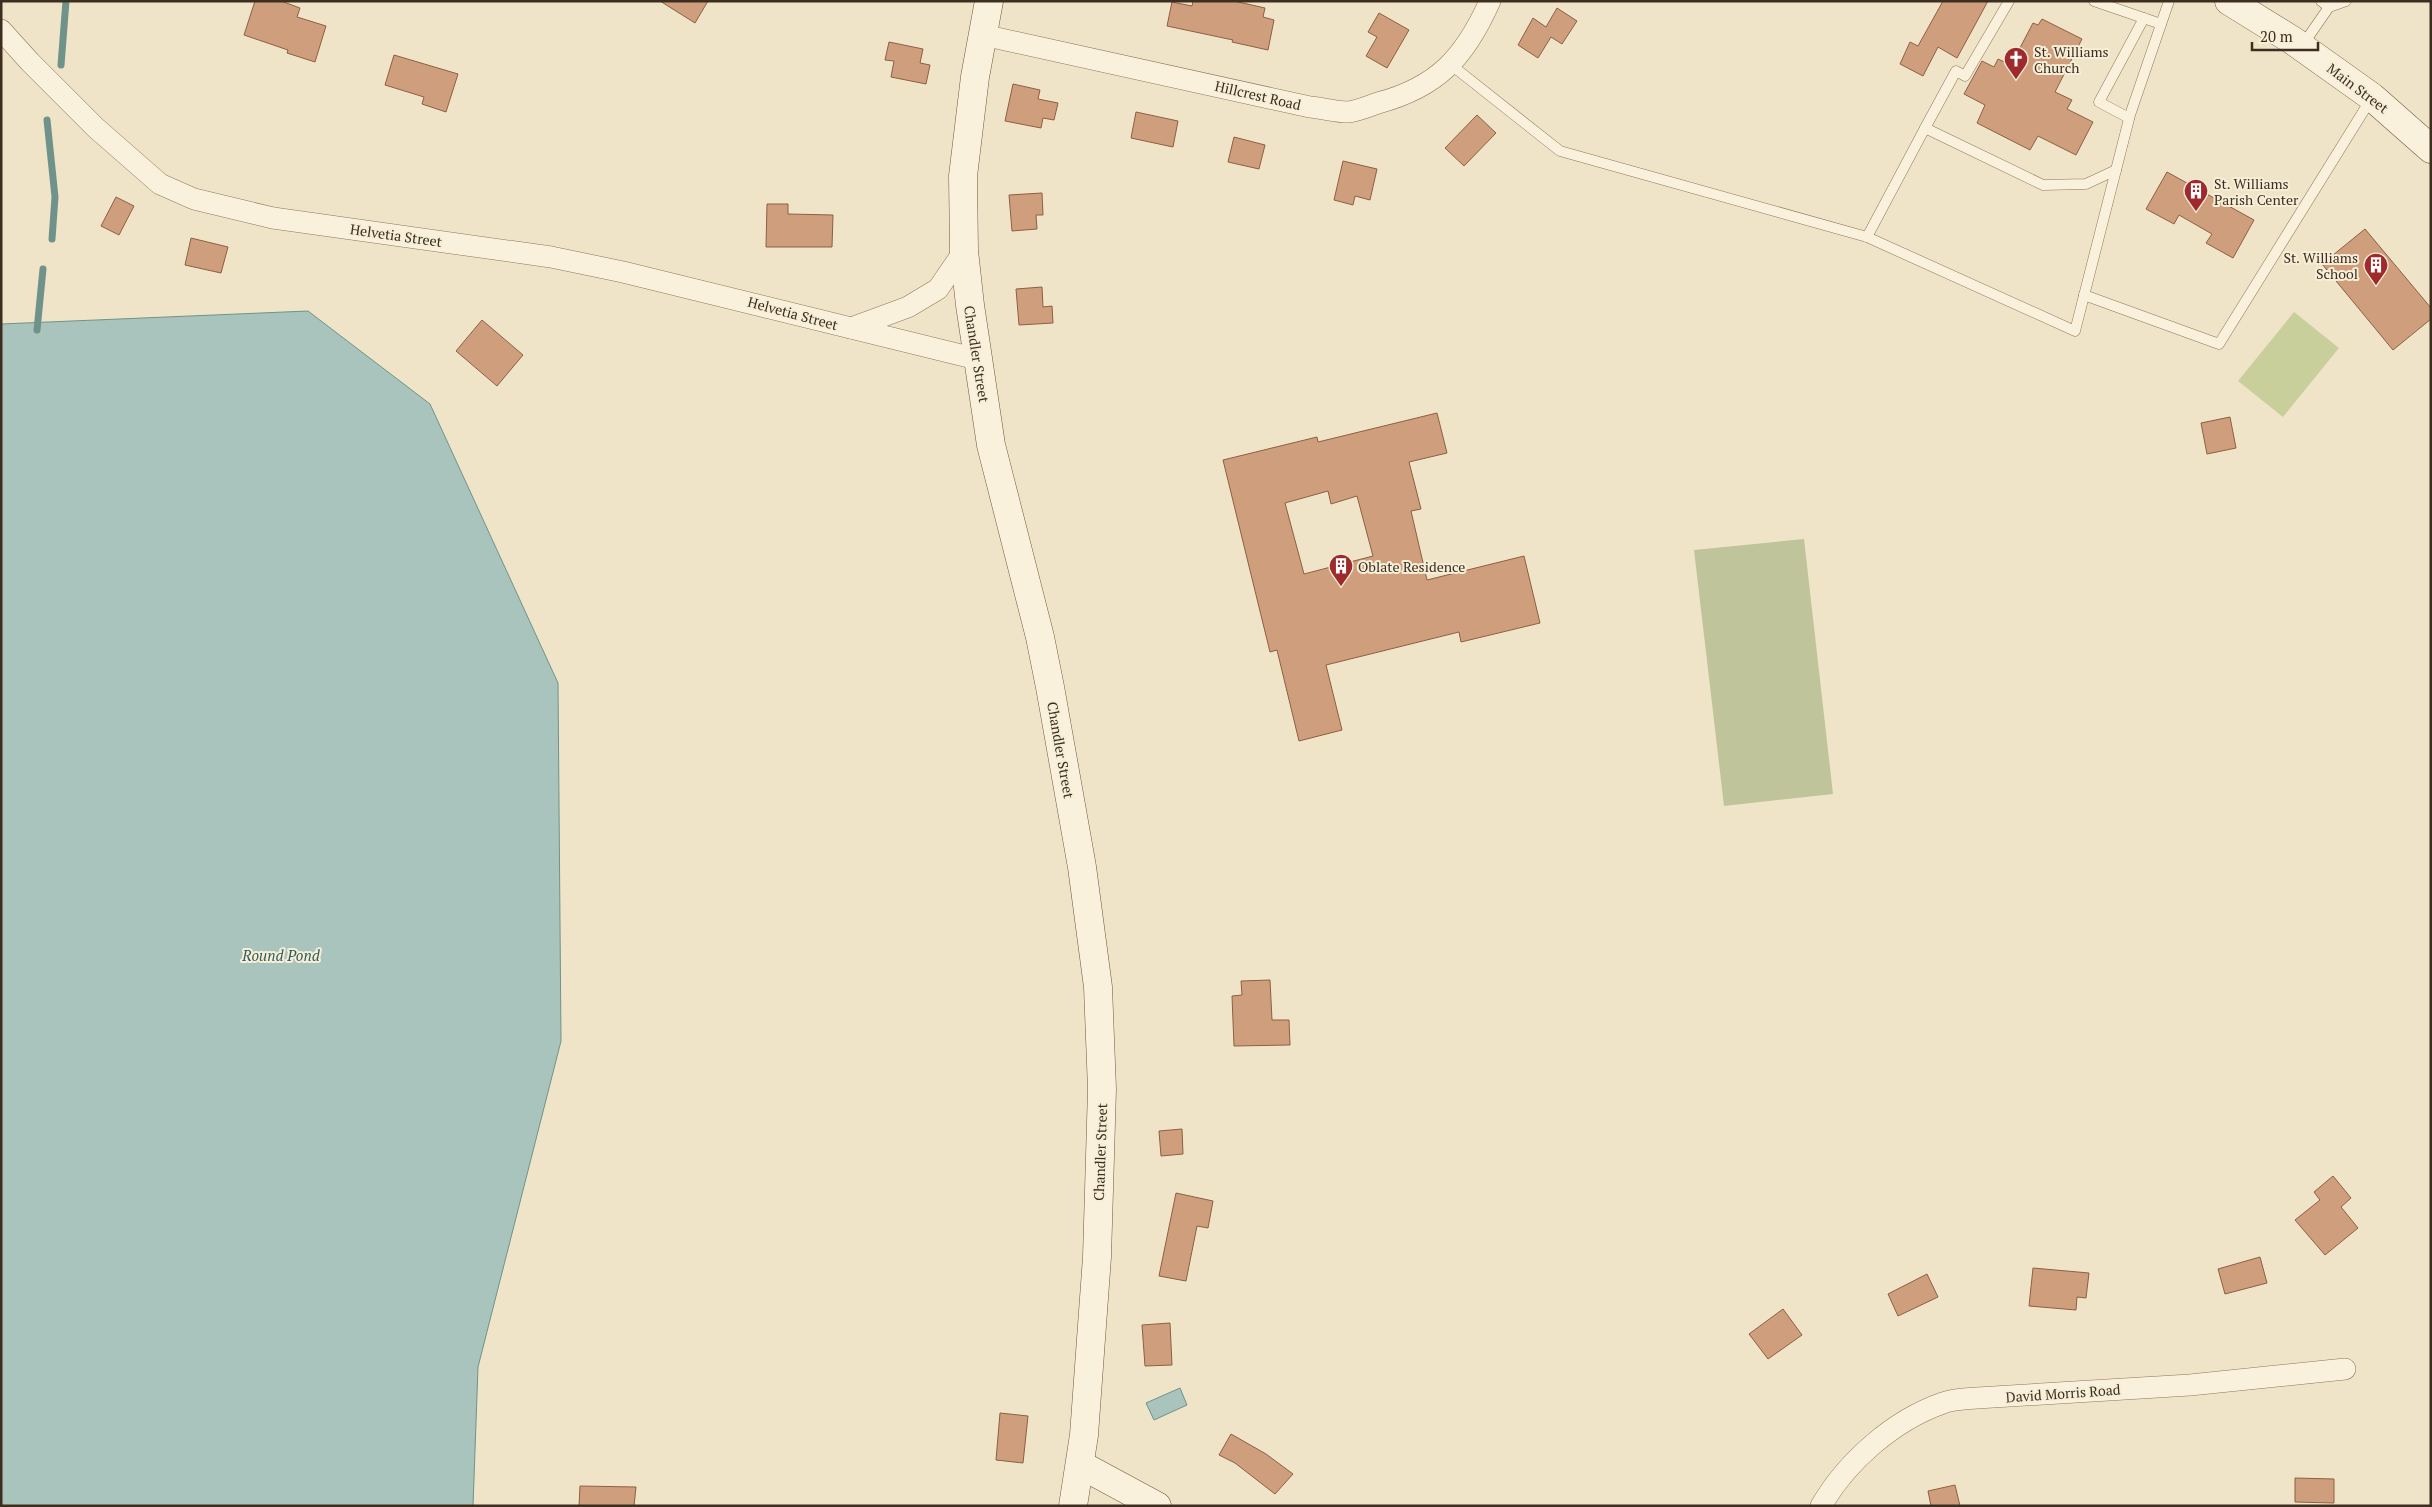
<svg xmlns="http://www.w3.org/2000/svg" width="2432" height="1507" font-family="'PT Serif',serif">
<rect width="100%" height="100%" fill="#f0e4c8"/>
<path fill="#c9cf9b" d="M2294,312L2339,348L2283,417L2238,381Z"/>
<path fill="#bfc49a" d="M1804,539L1833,794L1724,806L1694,550Z"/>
<g fill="#a9c4bc" stroke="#6f938a">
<path d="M308,311L430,404L558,683L561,1041L478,1367L473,1506H1V324Z"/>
<path d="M1180,1388L1187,1405L1154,1420L1146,1403Z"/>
</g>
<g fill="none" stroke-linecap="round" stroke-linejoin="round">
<g stroke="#6f938a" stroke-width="7">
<path d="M61,65L66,1"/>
<path d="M47,120L55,197L52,239"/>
<path d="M37,330L43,269"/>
</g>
</g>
<g fill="#cf9f7d" stroke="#8d5f41" fill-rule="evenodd">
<path d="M255,1H281L300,8L297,17L326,26L315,62L287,53L288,50L244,35Z"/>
<path d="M660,1H708L695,23Z"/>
<path d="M1193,1H1234L1265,8L1263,17L1274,20L1268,50L1232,42L1233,40L1167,26L1172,2L1192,6Z"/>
<path d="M1943,1H1988L1957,58L1938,47L1923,76L1900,64L1910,42L1918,46Z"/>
<path d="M1557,8L1577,21L1562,44L1551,37L1538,58L1518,45L1533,18L1546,27Z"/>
<path d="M1379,13L1409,30L1387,68L1366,56L1377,37L1368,32Z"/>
<path d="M2042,19L2082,39L2055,92L2072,100L2067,109L2093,122L2076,155L2038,136L2030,150L1977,123L1985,105L1964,94L1982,61L1994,67L1998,59L2011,65L2033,23L2038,25Z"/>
<path d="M889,42L923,49L920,63L930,65L926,84L891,77L894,61L885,60Z"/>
<path d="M394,55L458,74L446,112L422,104L424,97L385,85Z"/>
<path d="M1013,84L1040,90L1038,99L1058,103L1054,120L1043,118L1041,128L1005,121Z"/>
<path d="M1136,112L1178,121L1173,147L1131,138Z"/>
<path d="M1477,115L1496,133L1464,166L1445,148Z"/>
<path d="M1234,137L1265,145L1259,169L1228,162Z"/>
<path d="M1343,161L1377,169L1370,200L1355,196L1353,205L1334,200Z"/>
<path d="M2167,172L2254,220L2233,258L2206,243L2212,234L2179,215L2174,224L2146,209Z"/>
<path d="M1042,193L1043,215H1036L1037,229L1012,231L1009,195Z"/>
<path d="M116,197L134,206L119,235L101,226Z"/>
<path d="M767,204H788V214L833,215L832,247H766Z"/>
<path d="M2365,229L2431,308V319L2393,350L2322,264Z"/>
<path d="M191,238L228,247L221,273L185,265Z"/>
<path d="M1042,287L1043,307L1052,306L1053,323L1019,325L1016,289Z"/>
<path d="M482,320L523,355L497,386L456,351Z"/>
<path d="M1437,413L1447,453L1409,462L1421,509L1411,511L1427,580L1524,556L1540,623L1461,642L1459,632L1326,665L1342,730L1299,741L1277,650L1270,652L1223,460L1317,437L1318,442ZM1328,491L1331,504L1357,496L1373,556L1304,574L1285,503Z"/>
<path d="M2230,417L2236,448L2207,454L2201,423Z"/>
<path d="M1270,980L1272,1020H1289L1290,1045L1234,1046L1232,996L1242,995L1241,981Z"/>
<path d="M1182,1129L1183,1154L1161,1156L1159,1131Z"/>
<path d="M2333,1176L2351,1198L2341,1207L2358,1228L2325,1255L2295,1220L2320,1200L2314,1192Z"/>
<path d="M1176,1193L1213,1201L1208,1228L1197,1226L1186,1281L1159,1276Z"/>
<path d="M2260,1257L2267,1283L2225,1294L2218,1269Z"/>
<path d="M2033,1268L2089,1273L2086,1298L2077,1297L2076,1310L2029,1306Z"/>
<path d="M1927,1274L1938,1297L1898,1316L1888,1294Z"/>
<path d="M1783,1309L1802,1335L1768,1359L1749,1334Z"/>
<path d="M1170,1323L1172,1365L1145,1366L1142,1325Z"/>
<path d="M1000,1413L1028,1416L1023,1463L996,1460Z"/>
<path d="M1231,1434L1266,1454L1293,1474L1275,1494L1235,1463L1219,1455Z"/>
<path d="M2295,1478L2334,1479V1503L2295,1502Z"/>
<path d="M1955,1485L1960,1506H1931L1928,1491Z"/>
<path d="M580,1486L636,1487L634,1506H579Z"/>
</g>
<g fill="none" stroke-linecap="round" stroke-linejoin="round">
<defs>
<g id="lane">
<path d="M2094,1L2161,24"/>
<path d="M2321,1L2329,7"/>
<path d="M2302,46L2329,7L2346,1"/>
<path d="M1450,64L1560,151L1867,237L2075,331L2130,115L2169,1"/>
<path d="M2129,118L2099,102L2144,18"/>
<path d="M1925,128L1956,71L1965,76L2009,1"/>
<path d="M1867,237L1925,128L2043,185L2086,184L2116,170"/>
<path d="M2084,295L2219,344L2371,99"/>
</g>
<g id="street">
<path d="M1,30L30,62L96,128L160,184L194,199L273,218L551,257L623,272L977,359"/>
<path d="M983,35L1310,107C1322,108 1336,112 1348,112C1358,111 1369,106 1378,103C1438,87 1465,57 1490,1"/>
<path d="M851,328L908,307L938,289L964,251"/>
<path d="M1821,1506C1847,1461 1894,1420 1943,1403C1953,1399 1966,1399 1977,1398L2190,1385L2345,1369"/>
</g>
<g id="secondary">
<path d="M989,1L975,77L963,176L964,251L970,305L991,445L1040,637L1050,687L1082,867L1098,987L1102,1089L1097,1257L1084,1435L1073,1506"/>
<path d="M2229,1L2292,40L2372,97L2431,149"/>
<path d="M1081,1465L1157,1506"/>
</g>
</defs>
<use href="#lane" stroke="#8d765c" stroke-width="11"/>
<use href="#street" stroke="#8d765c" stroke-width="22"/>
<use href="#secondary" stroke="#6f573f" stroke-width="29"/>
<use href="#lane" stroke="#faf1dc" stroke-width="10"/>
<use href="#street" stroke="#faf1dc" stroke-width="21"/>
<use href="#secondary" stroke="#faf1dc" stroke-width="28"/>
</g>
<defs>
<symbol id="church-pin" viewBox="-11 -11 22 30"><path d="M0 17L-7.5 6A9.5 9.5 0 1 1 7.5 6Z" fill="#9e2a2b" stroke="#f7eed8"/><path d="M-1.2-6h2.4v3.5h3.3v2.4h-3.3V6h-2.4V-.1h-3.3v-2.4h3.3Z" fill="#fff"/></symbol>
<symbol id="building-pin" viewBox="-11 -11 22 30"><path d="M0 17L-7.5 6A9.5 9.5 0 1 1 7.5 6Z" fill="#9e2a2b" stroke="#f7eed8"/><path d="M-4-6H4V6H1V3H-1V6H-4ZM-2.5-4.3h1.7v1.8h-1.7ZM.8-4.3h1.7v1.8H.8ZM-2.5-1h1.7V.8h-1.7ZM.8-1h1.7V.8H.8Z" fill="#fff"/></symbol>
</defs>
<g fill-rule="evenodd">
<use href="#church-pin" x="2002" y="45" width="28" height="38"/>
<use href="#building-pin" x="2182" y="177" width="28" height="38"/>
<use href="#building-pin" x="2362" y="251" width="28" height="38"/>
<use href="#building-pin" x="1327" y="552" width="28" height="38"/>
</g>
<g text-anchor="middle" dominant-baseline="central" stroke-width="4" stroke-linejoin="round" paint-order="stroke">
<g font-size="14" fill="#3d2e20" stroke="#f7eed8" text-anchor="start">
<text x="2034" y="51">St. Williams<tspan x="2034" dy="16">Church</tspan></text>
<text x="2214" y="183">St. Williams<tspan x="2214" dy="16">Parish Center</tspan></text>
<text x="2358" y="257" text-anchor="end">St. Williams<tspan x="2358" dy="16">School</tspan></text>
<text x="1358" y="566">Oblate Residence</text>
</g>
<g font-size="14" fill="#3d2e20" stroke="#f7eed8">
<text transform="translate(2358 88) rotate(37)">Main Street</text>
<text transform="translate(1258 95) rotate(13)">Hillcrest Road</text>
<text transform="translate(396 235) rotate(8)">Helvetia Street</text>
<text transform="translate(793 313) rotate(15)">Helvetia Street</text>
<text transform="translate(977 354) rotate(81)">Chandler Street</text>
<text transform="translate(1061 750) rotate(80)">Chandler Street</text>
<text transform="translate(1100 1152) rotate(-88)">Chandler Street</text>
<text transform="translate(2063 1393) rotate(-4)">David Morris Road</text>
</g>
<g font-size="15" font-style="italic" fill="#2f5d5a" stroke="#f7eed8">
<text x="281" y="955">Round Pond</text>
</g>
</g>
<rect width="2432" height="1507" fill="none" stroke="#3d2e20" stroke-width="5"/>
<path d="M2252 42v8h66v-8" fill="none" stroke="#3d2e20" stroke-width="2.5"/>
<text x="2260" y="42" font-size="15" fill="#3d2e20" stroke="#f7eed8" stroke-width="4" paint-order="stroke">20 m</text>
</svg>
